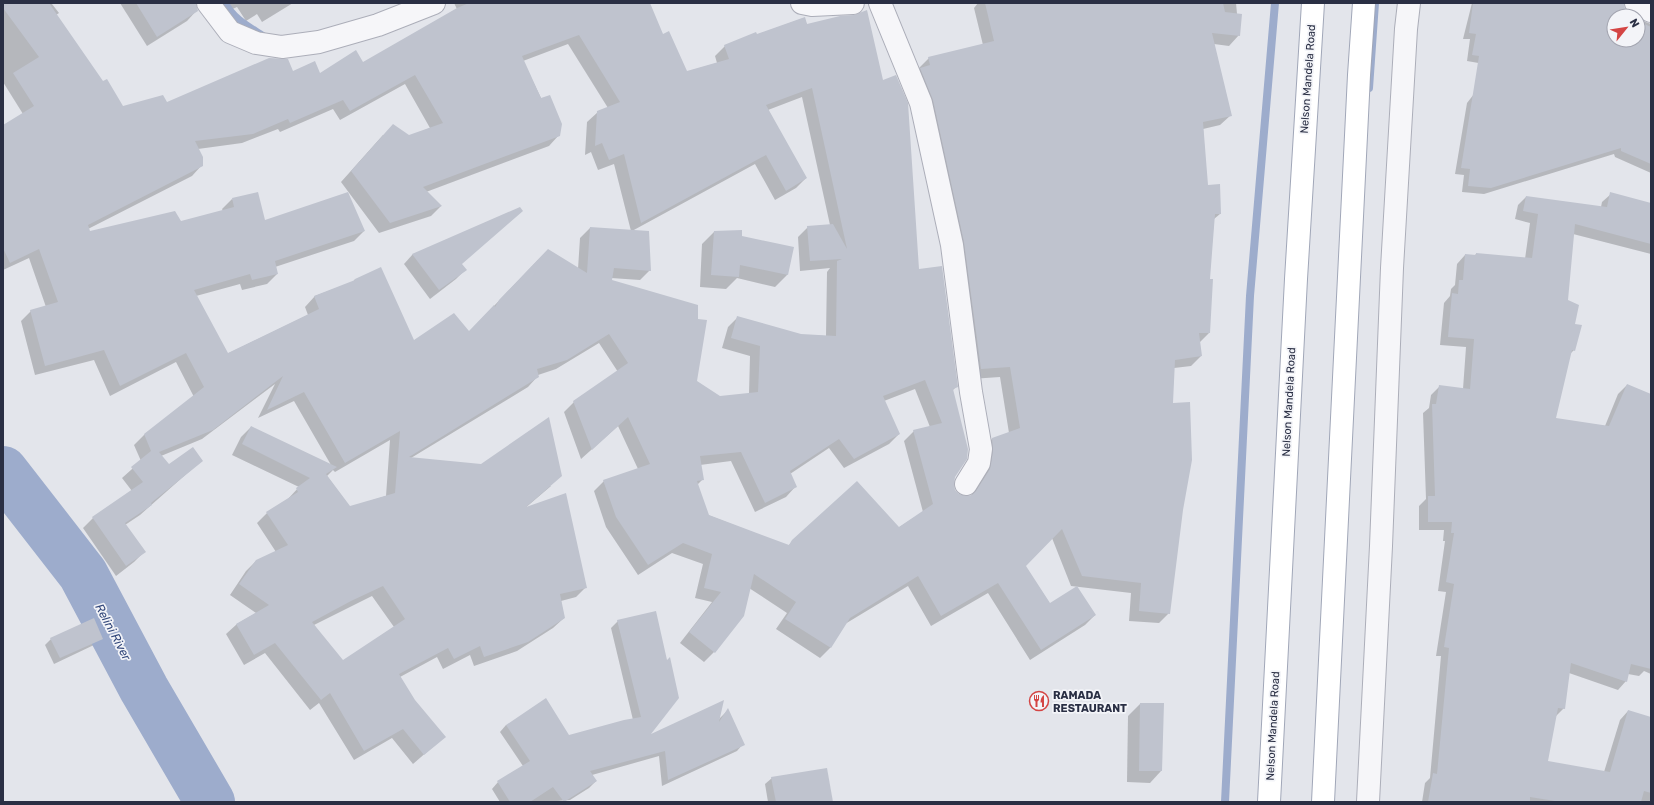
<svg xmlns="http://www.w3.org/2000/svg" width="1654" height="805" font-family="Rubik,sans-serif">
<rect width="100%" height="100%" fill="#e3e5eb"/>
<g fill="#0003" fill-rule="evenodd">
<path d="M3,3H54L52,4L59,13L56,15L103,83L122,107L166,103L293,72L320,74L363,63L457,9L454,3H649L662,35L686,72L717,63L715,56L725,46L804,18L918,270L957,386L953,390L954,477L953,484L954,490L959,495L970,497L980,480L982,449L992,439L1009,433L1000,377L971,379L919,68L929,58L983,45L974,8L978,3H1236L1239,35L1229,46L1214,44L1231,115L1220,125L1203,129L1207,186L1220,214L1214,219L1209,280V333L1199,343L1201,356L1191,366L1174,368L1172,404L1182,510L1169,613L1159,623L1129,621L1131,593L1071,586L1052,538L1025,566L1050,604L1095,615L1085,625L1030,660L988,593L931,626L908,586L845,624L830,648L820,658L776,629L787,613L749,588L714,652L704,662L680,643L712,602L695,598L703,564L672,553L638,575L606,527L594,491L604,481L638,469L618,426L581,459L564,412L574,402L618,372L599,343L556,369L538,375V376L528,387L411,458L551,486L524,509L586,587L576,597L561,601L564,618L553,628L517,651L474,666L470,655L443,669L437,657L400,677L414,701L444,737L413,764L392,738L354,760L319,703L310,710L265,653L244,665L226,634L237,624L256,613L230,595L246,571L256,561L276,552L257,523L267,513L287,500L299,487L232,455L241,437L251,427L331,465L294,401L258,418L275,384L202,439L161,456L168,465L201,461L140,515L125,525L144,552L134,562L116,576L83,528L93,518L132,491L122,478L141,461L134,445L144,435L194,397L176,362L110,396L94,360L35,375L21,321L31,311L46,307L29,258L3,270V126L23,114L3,82ZM568,44L608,108L598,112L587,122L585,155L591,152L598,170L614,164L631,231L590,228L580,238L578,269L538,260L469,332L414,341L355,279L353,282L315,296L305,307L308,315L227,354L196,296L240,284L242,290L267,284L277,274L275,267L354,241L364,231L264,221L232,199L222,209L223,211L180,222L89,232L88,229L192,176L202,165L198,149L242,143L278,129L280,132L333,109L340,120L405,84L430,128L409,137L383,135L341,182L379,233L431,216L441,206L426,192L549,146L559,135L523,61ZM802,97L830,225L808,227L798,237L800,271L830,268L827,272L826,336L800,335L738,317L728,327L722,348L750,356L749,394L719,397L696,381L610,281L611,278L640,280L650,270L632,231L755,164L775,200L796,188L806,178L768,110ZM915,389L930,427L914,431L904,441L923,512L898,528L793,541L788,546L708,515L697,485L703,479L700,465L731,461L755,512L786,497L796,486L790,474L829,448L844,468L889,444L899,434L884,401ZM390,440L386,496L350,507L327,476L333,470L335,472ZM372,596L394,627L342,662L314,625Z"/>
<path d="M120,3H195L197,10L187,21L147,46Z"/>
<path d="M221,3H293L262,22L257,14L246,21L237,7L226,12Z"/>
<path d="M1472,3H1510L1490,65L1467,61L1470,39H1463Z"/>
<path d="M1545,3H1621L1624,10L1632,16H1614V40H1638V19L1651,24V173L1615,157L1614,154L1484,194L1462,192L1464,175L1455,174L1467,103Z"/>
<path d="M1611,194L1651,204V254L1573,234L1567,301L1573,324L1574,350L1570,354L1554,419L1605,426L1618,394L1627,385L1651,395V674L1644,671L1639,676L1628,674L1626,681L1618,690L1569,673L1564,708L1555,717L1547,762L1604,772L1620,720L1628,711L1651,718V802H1422L1425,783L1430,778L1441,656H1436L1446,592L1438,591L1445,541H1443L1444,530H1419V506L1426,499L1423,413L1429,408L1431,395L1440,386L1463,389L1466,347L1440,345L1444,303L1450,296L1451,289L1455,285L1457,264L1465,255L1474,256L1476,254L1525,259L1530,223L1515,219L1518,205L1526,197L1601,207L1602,202Z"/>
<path d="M714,232L793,248L787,275L775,287L737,278L726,289L700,287L702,244Z"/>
<path d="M413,254L461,265L465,270L456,279L430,299L404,264Z"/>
<path d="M618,621L647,737L718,720L728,710L743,744L737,751L662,786L659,756L592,775L596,781L589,788L570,800L545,802H500L492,789L498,782L523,766L500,732L506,725L569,736L633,720L611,628Z"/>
<path d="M102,638L96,644L54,664L45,645L51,639Z"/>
<path d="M1140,704L1161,771L1150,783L1127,782L1128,716Z"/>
<path d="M772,778L832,802H768L765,784Z"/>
</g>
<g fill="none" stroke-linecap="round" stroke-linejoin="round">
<g stroke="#9daccc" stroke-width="8">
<path d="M225,3C233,19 249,27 263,36"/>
<path d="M1369,88L1375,3"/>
<path d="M1225,802L1250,296L1275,3"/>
</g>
<path stroke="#9daccc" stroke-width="50" d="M3,471L83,574L144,689L210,802"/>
</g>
<g fill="#bfc3ce" fill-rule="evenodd">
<path d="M3,3H49L103,81L107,79L123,106L163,95L167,102L269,58L288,59L293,71L315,61L320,73L356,50L363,62L457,8L469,3H650L663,34L669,31L687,71L729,59L724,45L756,32L757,34L805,17L807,24L840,16L854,15L867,10L883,80L896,75L908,103L919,269L942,266L958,387L953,389L968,449L967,459L955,477L954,484L955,490L959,494L966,496L972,495L976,491L990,469L993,451L992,438L1020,428L1010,367L981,369L964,242L933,100L920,68L930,65L928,57L994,41L985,3H1223L1225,12L1242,14L1240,36L1212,33L1232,116L1203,122L1208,185L1220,184L1221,214H1215L1210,279H1213L1210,333H1199L1202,356L1175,360L1173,403L1190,402L1192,460L1183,510L1170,614L1139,611L1141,583L1082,576L1062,529L1026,566L1050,603L1077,586L1096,615L1041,650L998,583L941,616L918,576L850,618L831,648L785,619L796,602L754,574L744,616L715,653L689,632L721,592L704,588L712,554L683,543L648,565L616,517L603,480L650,464L628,417L592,450L573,401L628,363L609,334L567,360L537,369L539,377L409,457L481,464L549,417L562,476L526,507L566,493L587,588L560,594L565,618L528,642L484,657L480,646L454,659L448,648L399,674L415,700L446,737L424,755L403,729L364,751L330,693L321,700L275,643L254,655L236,624L269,605L239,584L256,560L288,545L266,512L298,492L296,488L310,478L242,444L251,426L337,467L326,474L350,506L395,493L400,431L345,463L304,392L267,410L283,376L213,430L159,452L169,464L193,447L203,461L151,503L152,505L125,523L146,552L126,566L92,517L143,482L131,467L151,451L144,434L204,387L186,353L120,386L104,350L45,366L30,310L58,302L39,249L10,263L3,248V125L34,106L13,73L39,57L3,8ZM579,35L620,102L597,111L595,146L602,143L609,160L624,154L641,223L766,155L786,191L807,178L766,105L812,88L847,249L833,224L807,226L810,261L842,259L837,261L836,336L801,334L737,316L731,338L760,346L758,392L720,396L697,381L707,320L698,319V305L612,280L614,268L651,271L649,231L590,227L587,273L548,249L499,300L495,307L494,305L469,331L454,313L414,340L381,267L355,279V280L314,296L319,309L228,353L194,290L250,274L252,280L278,274L275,261L365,231L348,192L265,220L258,192L232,198L234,207L181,221L175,211L90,231L88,225L203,166V157L195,141L253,134L288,119L290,123L343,100L350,111L415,75L443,123L409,135L393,124L351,171L390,223L442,206L423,187L560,136L562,124L550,95L541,98L522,56ZM925,380L942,423L913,430L933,504L899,527L857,481L792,540L789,545L709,515L697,481L704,480L700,456L741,452L765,503L797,487L790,471L839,439L854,459L900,434L883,396ZM383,586L405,619L343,660L312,622L351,601Z"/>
<path d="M136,3H196L198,11L157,37Z"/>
<path d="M1473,3H1624L1625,9L1628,13L1627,16H1614V40H1638V21L1651,27V164L1621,151V148L1491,188L1468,186L1470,169L1461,168L1479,56L1472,55L1476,34L1469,33Z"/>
<path d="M1610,192L1651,203V244L1575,224L1568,300L1579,305L1575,324L1582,325L1575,351L1572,350L1556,418L1609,426L1627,384L1651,394V669L1631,664L1627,682L1571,663L1565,709L1558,708L1548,761L1610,772L1628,710L1651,717V793L1644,791L1641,802H1561L1530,797V802H1428L1433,773L1437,774L1449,648L1444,647L1454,584L1446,582L1454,533H1451L1452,522H1428V496H1435L1432,404H1436L1439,385L1470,389L1474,339L1448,337L1452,293L1458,294L1459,280H1463L1465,254L1476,255V253L1532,258L1538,214L1523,211L1526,196L1607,207Z"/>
<path d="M520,207L523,211L462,264L467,270L439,290L412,254Z"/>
<path d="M742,230V236L794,247L788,275L740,265L739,277L711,275L714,231Z"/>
<path d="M656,611L667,660L670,657L679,698L651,734L724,700L719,722L728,708L745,745L668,780L665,751L590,771L597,781L564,802L553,787L530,802H510L497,781L530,761L506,725L546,698L569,735L624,720L641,717L617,620Z"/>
<path d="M94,618L103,639L60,658L50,638Z"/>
<path d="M1140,703H1164L1162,771H1139Z"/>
<path d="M827,768L833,802H776L771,777Z"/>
</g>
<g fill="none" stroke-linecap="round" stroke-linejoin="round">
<defs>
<g id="minor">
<path d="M208,3L230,32L256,43L282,47L319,42L378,25L434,3"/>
<path d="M802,3L812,5L853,3"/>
<path d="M880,3L921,103L952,245L971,392L981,449L979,463L966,484"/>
<path d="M1636,3L1651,11"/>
<path d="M1368,802L1381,546L1392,268L1406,29L1409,3"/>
</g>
<g id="major">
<path d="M1269,802L1296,279L1313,3"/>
<path d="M1323,802L1359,75L1364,3"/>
</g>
</defs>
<use href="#minor" stroke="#acaeb9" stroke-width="24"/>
<use href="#major" stroke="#a1a7b8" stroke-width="24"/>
<use href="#minor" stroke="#f6f6f9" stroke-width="22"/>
<use href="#major" stroke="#fff" stroke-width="22"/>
</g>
<defs>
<symbol id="restaurant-ring" viewBox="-11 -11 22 22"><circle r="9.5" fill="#f3f4f8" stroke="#d44544" stroke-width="1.5"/><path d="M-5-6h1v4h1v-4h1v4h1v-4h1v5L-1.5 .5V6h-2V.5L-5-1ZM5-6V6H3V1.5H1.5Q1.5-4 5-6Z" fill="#d44544"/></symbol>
</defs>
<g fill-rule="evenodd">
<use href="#restaurant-ring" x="1028" y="690" width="22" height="22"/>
</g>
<g text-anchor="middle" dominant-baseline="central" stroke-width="3.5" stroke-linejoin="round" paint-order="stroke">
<g font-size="11" fill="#2a2f44" stroke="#f3f4f8">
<text transform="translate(1308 79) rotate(-86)">Nelson Mandela Road</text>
<text transform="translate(1289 402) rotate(-87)">Nelson Mandela Road</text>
<text transform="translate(1273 726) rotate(-87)">Nelson Mandela Road</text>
</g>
<g font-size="11" font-weight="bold" fill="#2a2f44" stroke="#f3f4f8" text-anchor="start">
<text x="1053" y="695">RAMADA<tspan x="1053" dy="13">RESTAURANT</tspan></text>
</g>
<g font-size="12" font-style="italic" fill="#32477a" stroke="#f3f4f8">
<text transform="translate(113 632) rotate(62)">Relini River</text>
</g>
</g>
<rect width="1654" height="805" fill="none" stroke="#2a2f44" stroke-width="8"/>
<g transform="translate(1626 28) rotate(60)"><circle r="19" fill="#f3f4f8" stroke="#a3a5b0"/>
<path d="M0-3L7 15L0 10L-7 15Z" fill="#d44544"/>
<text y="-6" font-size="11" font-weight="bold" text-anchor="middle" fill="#2a2f44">N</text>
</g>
</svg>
